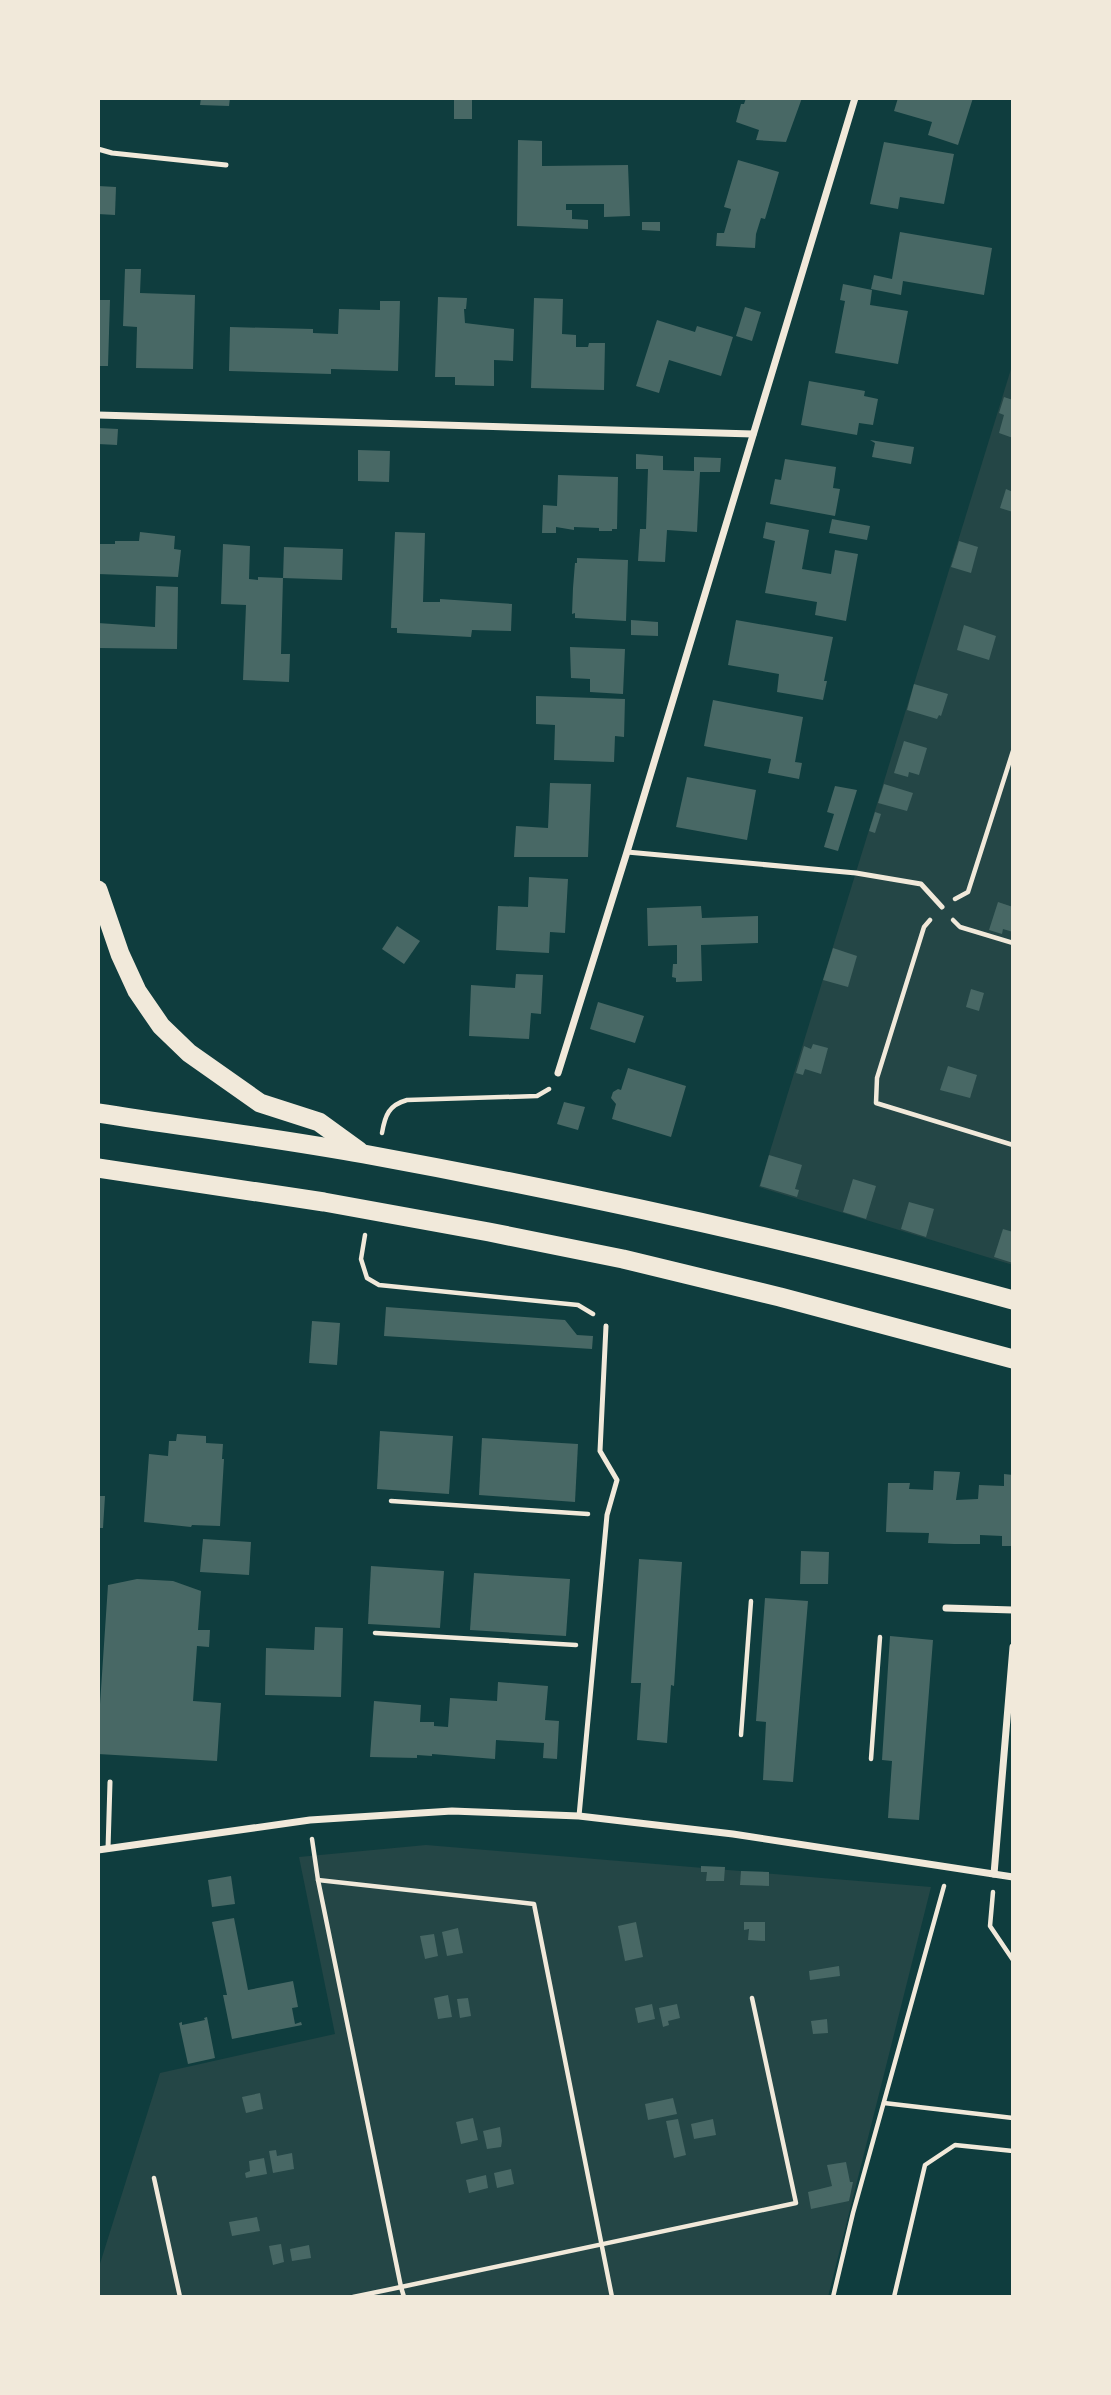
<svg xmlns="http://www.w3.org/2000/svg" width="1111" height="2395" font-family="Jost,sans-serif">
<rect width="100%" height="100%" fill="#0f3d3e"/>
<g fill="#244646">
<path d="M1011,369H1013V1265L759,1187Z"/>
<path d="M426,1845L931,1887L828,2297H98V2270L160,2073L335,2034L299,1857Z"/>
</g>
<g fill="#486865">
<path d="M201,98H230L229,106L200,105Z"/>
<rect x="454" y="98" width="18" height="21"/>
<path d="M746,98H802L786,142L756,140L759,130L736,122L741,104H744Z"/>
<path d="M898,98H973L958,145L928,135L932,122L894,111Z"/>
<path d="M518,140L542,141V166L628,165L630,216L604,217V204H566V210H572V219L588,220V229L517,226Z"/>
<path d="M884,142L954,154L944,204L900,197L898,209L870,204Z"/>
<path d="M738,160L779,172L765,219L761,218L756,234L755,248L716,246L717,233H724L731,209L724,207Z"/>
<path d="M98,186L116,187L115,215L98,214Z"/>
<path d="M642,222H660V231L642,230Z"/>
<path d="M900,232L992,248L984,295L903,281L901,295L871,289L874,275L892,279Z"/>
<path d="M125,269H141L140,293L195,295L193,369L136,368L137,327L123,326Z"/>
<path d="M843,284L872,290L870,305L908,311L898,364L835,353L845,301L840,300Z"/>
<path d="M438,297L467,298L466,309H464L465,323L514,329L513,361L494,360V386L455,385V377H435Z"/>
<path d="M534,298L563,299L562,334L576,335V347H588L589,343H605L604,390L531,388Z"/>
<path d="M98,300H110L108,366H98Z"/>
<path d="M380,301H400L398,371L331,369V374L229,371L230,327L313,329V333L338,334L339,309L380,310Z"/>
<path d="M745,307L761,312L752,341L736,336Z"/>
<path d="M657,320L695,332L697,326L733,337L721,376L669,360L659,393L636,386Z"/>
<path d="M809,381L865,391L864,396L878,399L873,425L859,423L857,435L801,425Z"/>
<path d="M1004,397L1013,400V438L999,433L1004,415L999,413Z"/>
<path d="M98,428L118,429L117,445L98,444Z"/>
<path d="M870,440L914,447L911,464L872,457L875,443Z"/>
<path d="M358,450L390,451L389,482L358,481Z"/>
<path d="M636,454L663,456V470L694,471V457L721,458L720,472H700L697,532L667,530L665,562L638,561L640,529H646L648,469H636Z"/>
<path d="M785,459L836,467L833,488L840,489L835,516L770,504L775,479L781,480Z"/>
<path d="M558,475L618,477L617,529H612V531H599V528L574,527V530L556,527V533H542L543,505L557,506Z"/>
<path d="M1006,489L1013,492V512L1000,508Z"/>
<path d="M832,519L870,526L867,540L829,533Z"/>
<path d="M766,522L809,530L802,569L831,574L835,550L858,554L846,621L815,615L817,602L765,593L775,541L763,538Z"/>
<path d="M140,532L175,536L174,549L181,550L178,577L98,574V544H115V541H139Z"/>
<path d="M395,532L425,533L423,602H440V599L512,604L511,631L472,630L471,637L397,633V628H391Z"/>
<path d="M959,541L978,547L971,573L951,567Z"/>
<path d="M223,544L250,546L249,579L258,580V577L283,578L281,654H290L289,682L243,680L246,605L221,604Z"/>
<path d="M284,547L343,549L342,580L283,578Z"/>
<path d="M577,558L628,560L626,621L575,618V613L572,614L573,588L575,563H577Z"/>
<path d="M156,586L178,587L177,649L98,648V623L155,627Z"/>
<path d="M631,620L658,622V636L631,635Z"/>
<path d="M736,620L833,637L824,681H827L823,700L777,692L779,674L728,665Z"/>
<path d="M964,625L996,636L989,660L957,650Z"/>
<path d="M570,647L625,649L623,694L590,692V679L571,678Z"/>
<path d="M914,684L948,694L941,716L939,715L937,719L907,710Z"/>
<path d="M536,696L625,699L624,737L615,736L614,762L554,760L555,725L536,724Z"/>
<path d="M713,700L803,717L795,762L802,763L799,779L768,773L771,759L704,746Z"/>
<path d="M904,741L927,748L919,775L909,772L908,777L894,773Z"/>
<path d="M687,777L756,790L747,840L676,827Z"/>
<path d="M550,783L591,784L588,857H514L516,826L548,828Z"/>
<path d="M884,784L913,793L907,811L878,803Z"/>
<path d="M835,786L857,790L838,851L824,847L834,814L827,812Z"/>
<path d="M875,812L881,814L875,833L869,831Z"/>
<path d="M529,877L568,879L565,933L550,932L549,953L496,950L498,906L528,907Z"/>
<path d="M998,902L1013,907V932L1003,929L1002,934L989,930Z"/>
<path d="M701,906L702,918L758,916V943L701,945L702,981L676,982V978L672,977L673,964H677V945L648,946L647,908Z"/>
<path d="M397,926L420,941L404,964L382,949Z"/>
<path d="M833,948L857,956L848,987L823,980Z"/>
<path d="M516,974L543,975L541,1014L531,1013L529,1039L469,1036L471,985L515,988Z"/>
<path d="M971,989L984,993L979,1011L966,1007Z"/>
<path d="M598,1002L644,1016L635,1043L590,1029Z"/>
<path d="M813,1044L828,1048L821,1074L805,1069L803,1075L796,1073L804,1046L811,1049Z"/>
<path d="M948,1066L977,1075L970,1098L940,1090Z"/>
<path d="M628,1068L686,1086L671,1137L612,1119L616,1104L611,1098L613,1092L618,1089L621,1090Z"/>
<path d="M564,1102L585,1107L578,1130L557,1124Z"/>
<path d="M769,1155L802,1165L795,1189L799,1190L797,1197L760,1186Z"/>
<path d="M853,1179L876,1186L866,1219L843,1212Z"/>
<path d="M909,1202L934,1209L926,1237L901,1229Z"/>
<path d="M1003,1229L1013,1232V1263L994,1257Z"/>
<path d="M386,1307L565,1320L577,1335L593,1336L592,1349L384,1336Z"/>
<path d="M312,1321L340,1323L337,1365L309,1363Z"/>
<path d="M380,1431L453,1436L449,1494L377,1489Z"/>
<path d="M177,1434L206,1436V1443L223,1444L222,1459H224L220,1526L192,1525L191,1527L144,1522L149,1454L168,1456L169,1441H176Z"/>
<path d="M482,1438L578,1444L575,1502L479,1495Z"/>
<path d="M934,1471L960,1472L956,1500L978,1499L979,1485L1004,1486V1474L1013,1475V1546H1002V1536L980,1535V1544H954L928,1543L929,1533L886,1532L888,1483H910L909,1489L933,1490Z"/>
<path d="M98,1496H105L103,1528H98Z"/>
<path d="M203,1539L251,1542L249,1575L200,1572Z"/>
<path d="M801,1551L829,1552L828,1584H800Z"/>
<path d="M639,1559L682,1562L674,1686L671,1685L667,1743L637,1740L641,1683H631Z"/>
<path d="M371,1566L444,1571L440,1628L368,1624Z"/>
<path d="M474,1573L570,1579L566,1636L470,1630Z"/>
<path d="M137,1579L173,1581L201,1591L198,1630H210L209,1647L197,1646L193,1701L221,1703L217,1761L98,1754V1704H100L108,1585Z"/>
<path d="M765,1598L808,1601L793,1782L763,1780L766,1722L756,1721Z"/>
<path d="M315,1627L343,1628L341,1697L265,1695L266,1648L314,1650Z"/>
<path d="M890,1636L933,1640L919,1820L888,1818L892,1761L882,1760Z"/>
<path d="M498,1682L548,1686L545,1720L559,1721L557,1759L543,1758L544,1743L496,1740L495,1759L432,1754V1756L417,1755V1758L370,1757L374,1701L421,1705L420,1722H434V1726L448,1727L450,1698L497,1701Z"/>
<path d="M701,1866L725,1867L724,1881H706L707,1872H701Z"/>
<path d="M741,1871L769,1872V1886L740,1885Z"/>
<path d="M231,1876L235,1904L212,1907L208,1880Z"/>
<path d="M234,1918L248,1990L293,1981L298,2007L292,2008L295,2024L301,2022L302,2025L232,2039L223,1995H227L212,1922Z"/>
<path d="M636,1922L643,1957L625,1961L618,1926Z"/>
<path d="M744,1922H765V1941L748,1940L749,1929L744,1930Z"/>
<path d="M458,1928L463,1953L447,1956L442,1932Z"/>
<path d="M434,1934L438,1956L425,1959L420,1936Z"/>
<path d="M839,1966L840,1976L810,1980L809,1971Z"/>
<path d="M448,1995L452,2017L438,2019L434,1998Z"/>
<path d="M468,1998L471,2016L460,2018L457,1999Z"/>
<path d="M652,2004L655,2019L638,2023L635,2008Z"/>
<path d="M677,2004L680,2018L668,2021L669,2025L663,2027L659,2008Z"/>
<path d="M207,2017L215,2058L188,2064L179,2023L182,2022V2025L205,2020L204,2018Z"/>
<path d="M827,2019L828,2033L813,2034L811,2021Z"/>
<path d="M260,2093L263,2109L246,2113L242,2097Z"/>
<path d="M673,2098L677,2114L648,2120L645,2104Z"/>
<path d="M473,2118L478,2140L461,2144L456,2122Z"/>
<path d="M678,2119L686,2155L674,2158L666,2121Z"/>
<path d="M713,2119L716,2135L694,2139L691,2124Z"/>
<path d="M500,2127L502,2141L501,2147L487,2149L483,2131Z"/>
<path d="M276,2150L277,2156L292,2153L294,2169L273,2173L269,2151Z"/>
<path d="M264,2158L267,2174L246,2178L245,2173L250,2171L249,2161Z"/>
<path d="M846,2162L850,2182H853L849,2201L811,2209L808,2192L832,2186L827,2165Z"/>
<path d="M511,2169L514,2184L497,2188L494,2173Z"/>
<path d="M486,2175L488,2188L469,2193L466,2180Z"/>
<path d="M257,2217L260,2231L232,2236L229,2222Z"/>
<path d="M281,2244L284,2262L273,2265L269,2246Z"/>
<path d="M309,2245L311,2258L292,2261L290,2249Z"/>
</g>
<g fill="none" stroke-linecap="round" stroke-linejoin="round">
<g stroke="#f1e9da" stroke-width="4.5">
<path d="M955,899L968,892L1013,751"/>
<path d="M930,920L924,927L877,1078L876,1103L1013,1145"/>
<path d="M953,920L960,927L1013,943"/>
<path d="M382,1133C385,1115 389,1105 407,1100L537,1096L549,1089"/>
<path d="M365,1235L361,1259L367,1278L379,1285L578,1305L593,1314"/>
<path d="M391,1501L588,1514"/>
<path d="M375,1633L576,1645"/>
<path d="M741,1735L751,1601"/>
<path d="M871,1759L880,1637"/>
<path d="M312,1839L318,1880L401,2287L353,2297"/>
<path d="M318,1880L534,1904L612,2297"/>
<path d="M993,1892L990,1926L1013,1960"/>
<path d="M884,2103L1013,2118"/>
<path d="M154,2178L180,2297"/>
<path d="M404,2297L401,2287L796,2203L752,1998"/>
<path d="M833,2297L853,2213L944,1886"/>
<path d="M894,2297L925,2165L955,2145L1013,2151"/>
</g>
<g stroke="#f1e9da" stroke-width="5">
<path d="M98,149L112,153L226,165"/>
<path d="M627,852L856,873L921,884L942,907"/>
<path d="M579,1816L607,1515L617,1480L600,1451L606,1326"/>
<path d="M108,1849L110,1782"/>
</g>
<g stroke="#f1e9da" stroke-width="7">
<path d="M98,415L753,434"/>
<path d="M558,1073L627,852L855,98"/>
<path d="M946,1608L1013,1610"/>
<path d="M98,1850L310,1820L452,1811L579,1816L733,1834L1013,1877"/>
<path d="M994,1874L1013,1647"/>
</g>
<g stroke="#f1e9da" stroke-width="19">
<path d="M98,890L120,954L137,991L161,1026L189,1053L260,1103L319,1122L359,1151"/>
<path d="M98,1113C187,1127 276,1138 364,1154C582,1194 799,1241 1013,1300"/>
<path d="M98,1168L324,1202L489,1232L623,1259L780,1297L1013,1359"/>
</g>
</g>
<rect width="1111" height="2395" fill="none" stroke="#f1e9da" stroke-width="200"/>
</svg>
